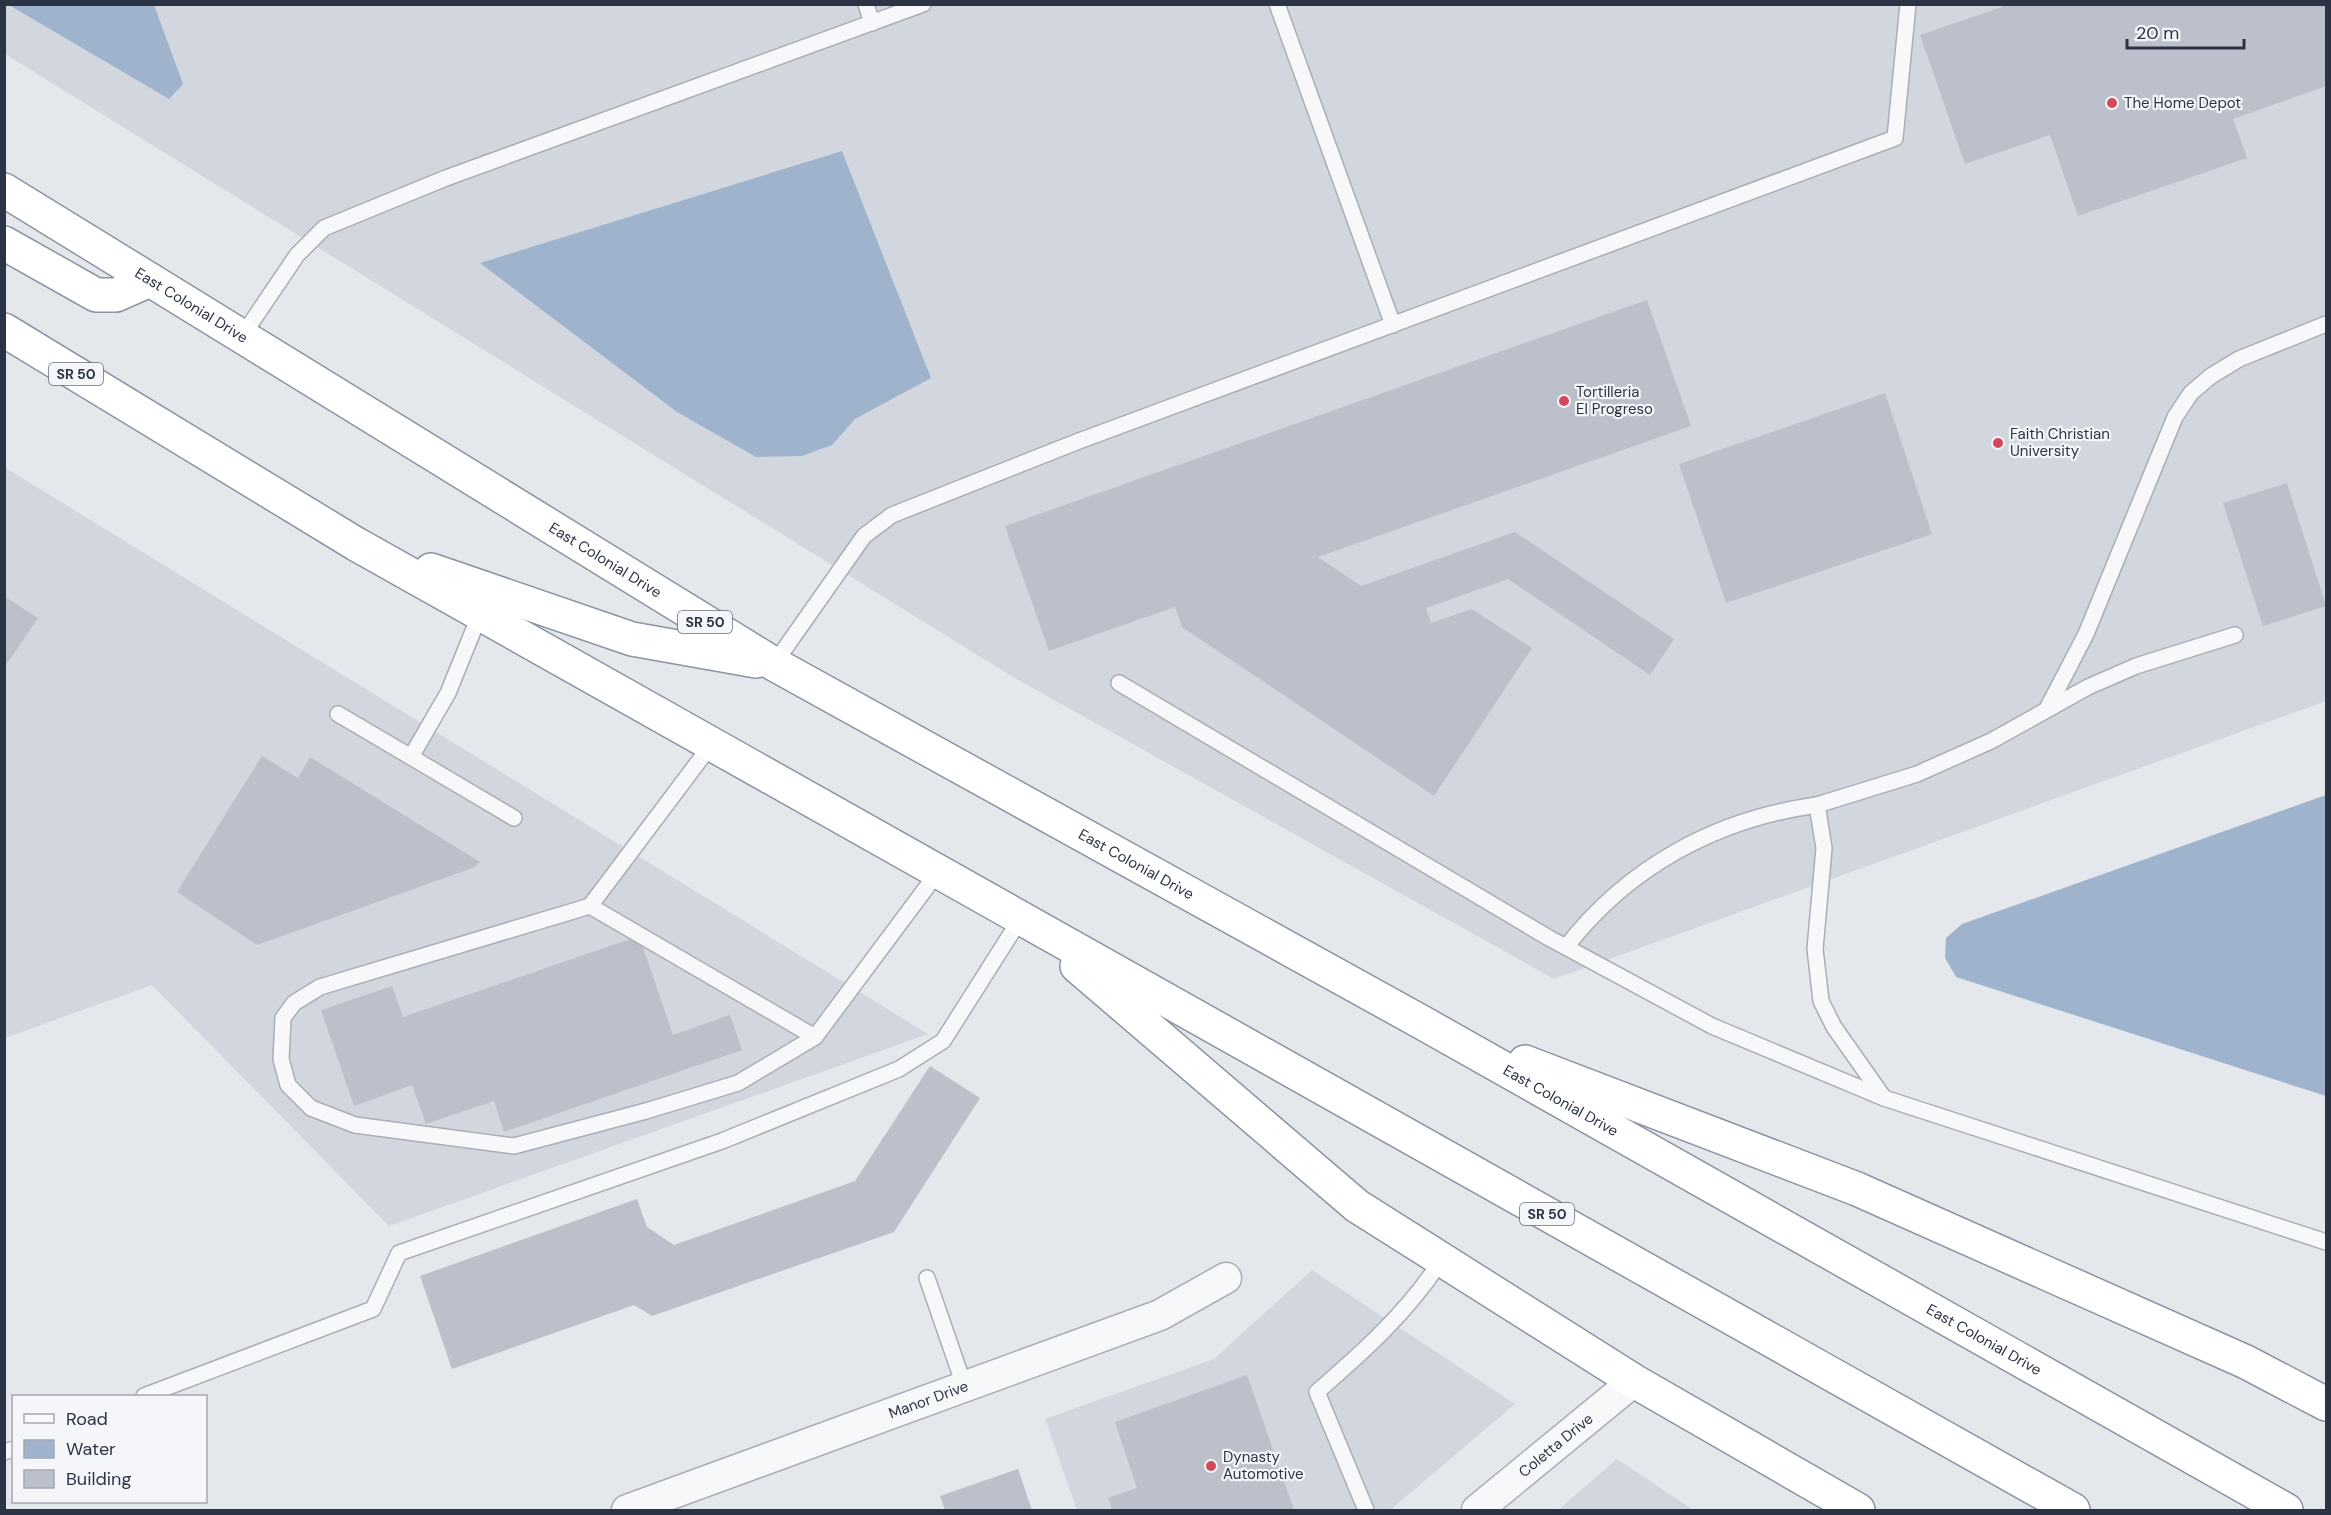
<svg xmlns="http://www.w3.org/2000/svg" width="2331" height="1515" font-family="'DM Sans',sans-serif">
<rect width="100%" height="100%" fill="#e4e7ec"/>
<g fill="#d2d6de">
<path d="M4,5H2326V701L1554,979L1013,677L5,54Z"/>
<path d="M4,467L928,1034L389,1226L152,985L5,1038Z"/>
<path d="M1312,1270L1515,1404L1390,1510H1077L1045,1419L1214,1359Z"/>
<path d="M1617,1459L1693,1510H1558Z"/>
</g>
<g fill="#9fb4cc">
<path d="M9,5H154L183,84L169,99Z"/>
<path d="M842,151L931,378L855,419L832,445L802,456L756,457L677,412L480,263Z"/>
<path d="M2326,795V1096L1956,977L1945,958L1946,938L1962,924Z"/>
</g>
<g fill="#bbc0ca">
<path d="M2001,4H2326V86L2233,119L2247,158L2078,216L2050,135L1965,164L1920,35L2002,7Z"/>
<path d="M1647,300L1691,426L1318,557L1361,586L1515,532L1674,639L1650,675L1508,579L1426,608L1431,623L1472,609L1532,648L1434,796L1182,627L1175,607L1049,651L1005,526Z"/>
<path d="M1885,393L1932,534L1726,603L1679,464Z"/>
<path d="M2287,483L2326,606L2263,626L2223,503Z"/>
<path d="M4,596L38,618L4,668Z"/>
<path d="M262,756L298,778L310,757L480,862L475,867L257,945L177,892Z"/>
<path d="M639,936L673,1035L730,1015L742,1050L504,1132L494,1101L426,1124L412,1085L354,1106L321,1010L392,986L403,1017Z"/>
<path d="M930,1066L980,1098L894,1232L652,1316L634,1305L452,1369L420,1276L637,1199L647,1227L674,1245L855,1181Z"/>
<path d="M1247,1375L1294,1510H1112L1108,1498L1137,1488L1115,1422Z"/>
<path d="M1018,1469L1032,1510H945L940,1496Z"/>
</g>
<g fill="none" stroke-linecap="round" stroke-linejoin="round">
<defs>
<g id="lane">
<path d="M866,4L872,23"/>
<path d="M1277,4L1393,325"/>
<path d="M243,335L297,255L324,228L446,178L923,4"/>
<path d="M774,664L864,536L892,515L1079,441L1895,138L1908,4"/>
<path d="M1119,683L1549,938L1712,1026L1884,1098L2326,1242"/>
<path d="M2047,709L2086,634L2175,417L2191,393L2211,376L2239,359L2326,324"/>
<path d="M338,714L411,757L448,693L480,614"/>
<path d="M711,745L590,906L320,987L294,1003L283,1018L281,1059L288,1085L311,1108L355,1125L514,1146L646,1111L738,1083L815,1037L938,872"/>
<path d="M411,757L514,818"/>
<path d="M590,906L815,1037"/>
<path d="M1566,947C1628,867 1716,819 1817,805"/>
<path d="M1884,1098L1834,1027L1821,1001L1815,949L1824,848L1817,805L1917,774L1991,741L2088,687L2136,666L2235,635"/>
<path d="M927,1278L965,1388"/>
<path d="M144,1396L373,1309L399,1253L722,1141L899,1069L943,1041L1021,918"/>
<path d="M4,1452L14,1449"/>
<path d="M1366,1510L1317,1392C1364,1351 1408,1312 1442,1259"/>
</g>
<g id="street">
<path id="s1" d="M627,1510L1160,1315L1226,1278"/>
<path id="s2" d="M1477,1510L1634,1381"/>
</g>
<g id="highway">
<path id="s3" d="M4,190L774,664L1423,1023L2286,1510"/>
<path d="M4,243L96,295H116L150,280"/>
<path d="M4,330L356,544L2073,1510"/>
<path d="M431,570L632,639L756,661"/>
<path d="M1077,966L1357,1206L1634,1381L1858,1510"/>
<path d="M1525,1062L1857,1189L2246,1362L2326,1404"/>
</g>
</defs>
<use href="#lane" stroke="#a9aeb7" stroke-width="18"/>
<use href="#street" stroke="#a9aeb7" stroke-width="33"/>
<use href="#highway" stroke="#8b94a3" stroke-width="36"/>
<use href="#lane" stroke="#f7f8fa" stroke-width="15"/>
<use href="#street" stroke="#f7f8fa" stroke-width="30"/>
<use href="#highway" stroke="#fff" stroke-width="33"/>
</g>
<g fill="#d1495b" stroke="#f4f6f9" stroke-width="2">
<circle cx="2112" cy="103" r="6"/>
<circle cx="1564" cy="401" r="6"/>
<circle cx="1998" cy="443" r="6"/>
<circle cx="1211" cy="1466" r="6"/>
</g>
<g text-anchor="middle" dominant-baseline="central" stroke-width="4.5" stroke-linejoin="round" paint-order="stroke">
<g fill="#f4f6f9" stroke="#676e7b" stroke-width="1.5">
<rect x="49" y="363" width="54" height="22" rx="4.5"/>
<rect x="678" y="611" width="54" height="22" rx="4.5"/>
<rect x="1520" y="1203" width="54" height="22" rx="4.5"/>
</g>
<g font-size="14" font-weight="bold" fill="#2b3445">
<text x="76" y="374">SR 50</text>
<text x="705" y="622">SR 50</text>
<text x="1547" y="1214">SR 50</text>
</g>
<g font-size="15" fill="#2b3445" stroke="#f4f6f9" text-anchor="start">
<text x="2124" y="103">The Home Depot</text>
<text x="1576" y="392">Tortilleria<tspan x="1576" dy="17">El Progreso</tspan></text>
<text x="2010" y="434">Faith Christian<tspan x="2010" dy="17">University</tspan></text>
<text x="1223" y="1457">Dynasty<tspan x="1223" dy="17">Automotive</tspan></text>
</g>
<g font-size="15" fill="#2b3445" stroke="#f4f6f9">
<text stroke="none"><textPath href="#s3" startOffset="220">East Colonial Drive</textPath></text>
<text stroke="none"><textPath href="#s3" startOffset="706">East Colonial Drive</textPath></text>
<text stroke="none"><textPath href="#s3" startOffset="1318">East Colonial Drive</textPath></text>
<text stroke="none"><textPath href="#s3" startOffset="1804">East Colonial Drive</textPath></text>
<text stroke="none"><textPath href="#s3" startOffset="2290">East Colonial Drive</textPath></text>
<text stroke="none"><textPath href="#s1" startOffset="321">Manor Drive</textPath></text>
<text stroke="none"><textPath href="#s2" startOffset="102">Coletta Drive</textPath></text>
</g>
</g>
<rect width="2331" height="1515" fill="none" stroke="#2b3445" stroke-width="12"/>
<rect x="12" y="1395" width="195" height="108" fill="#f4f6f9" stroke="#a4a8b1" stroke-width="1.5"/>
<rect x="24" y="1414" width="30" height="9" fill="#f7f8fa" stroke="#a4a8b1" stroke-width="1.5"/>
<text x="66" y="1425" font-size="18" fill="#2b3445">Road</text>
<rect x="24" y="1440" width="30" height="18" fill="#9fb4cc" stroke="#a4a8b1" stroke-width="1.5"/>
<text x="66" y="1455" font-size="18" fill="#2b3445">Water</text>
<rect x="24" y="1470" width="30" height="18" fill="#bbc0ca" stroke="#a4a8b1" stroke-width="1.5"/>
<text x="66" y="1485" font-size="18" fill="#2b3445">Building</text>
<path d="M2127 39v9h117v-9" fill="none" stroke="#2b3445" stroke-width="3"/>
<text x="2136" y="39" font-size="18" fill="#2b3445" stroke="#f4f6f9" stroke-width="4.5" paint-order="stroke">20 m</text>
</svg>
